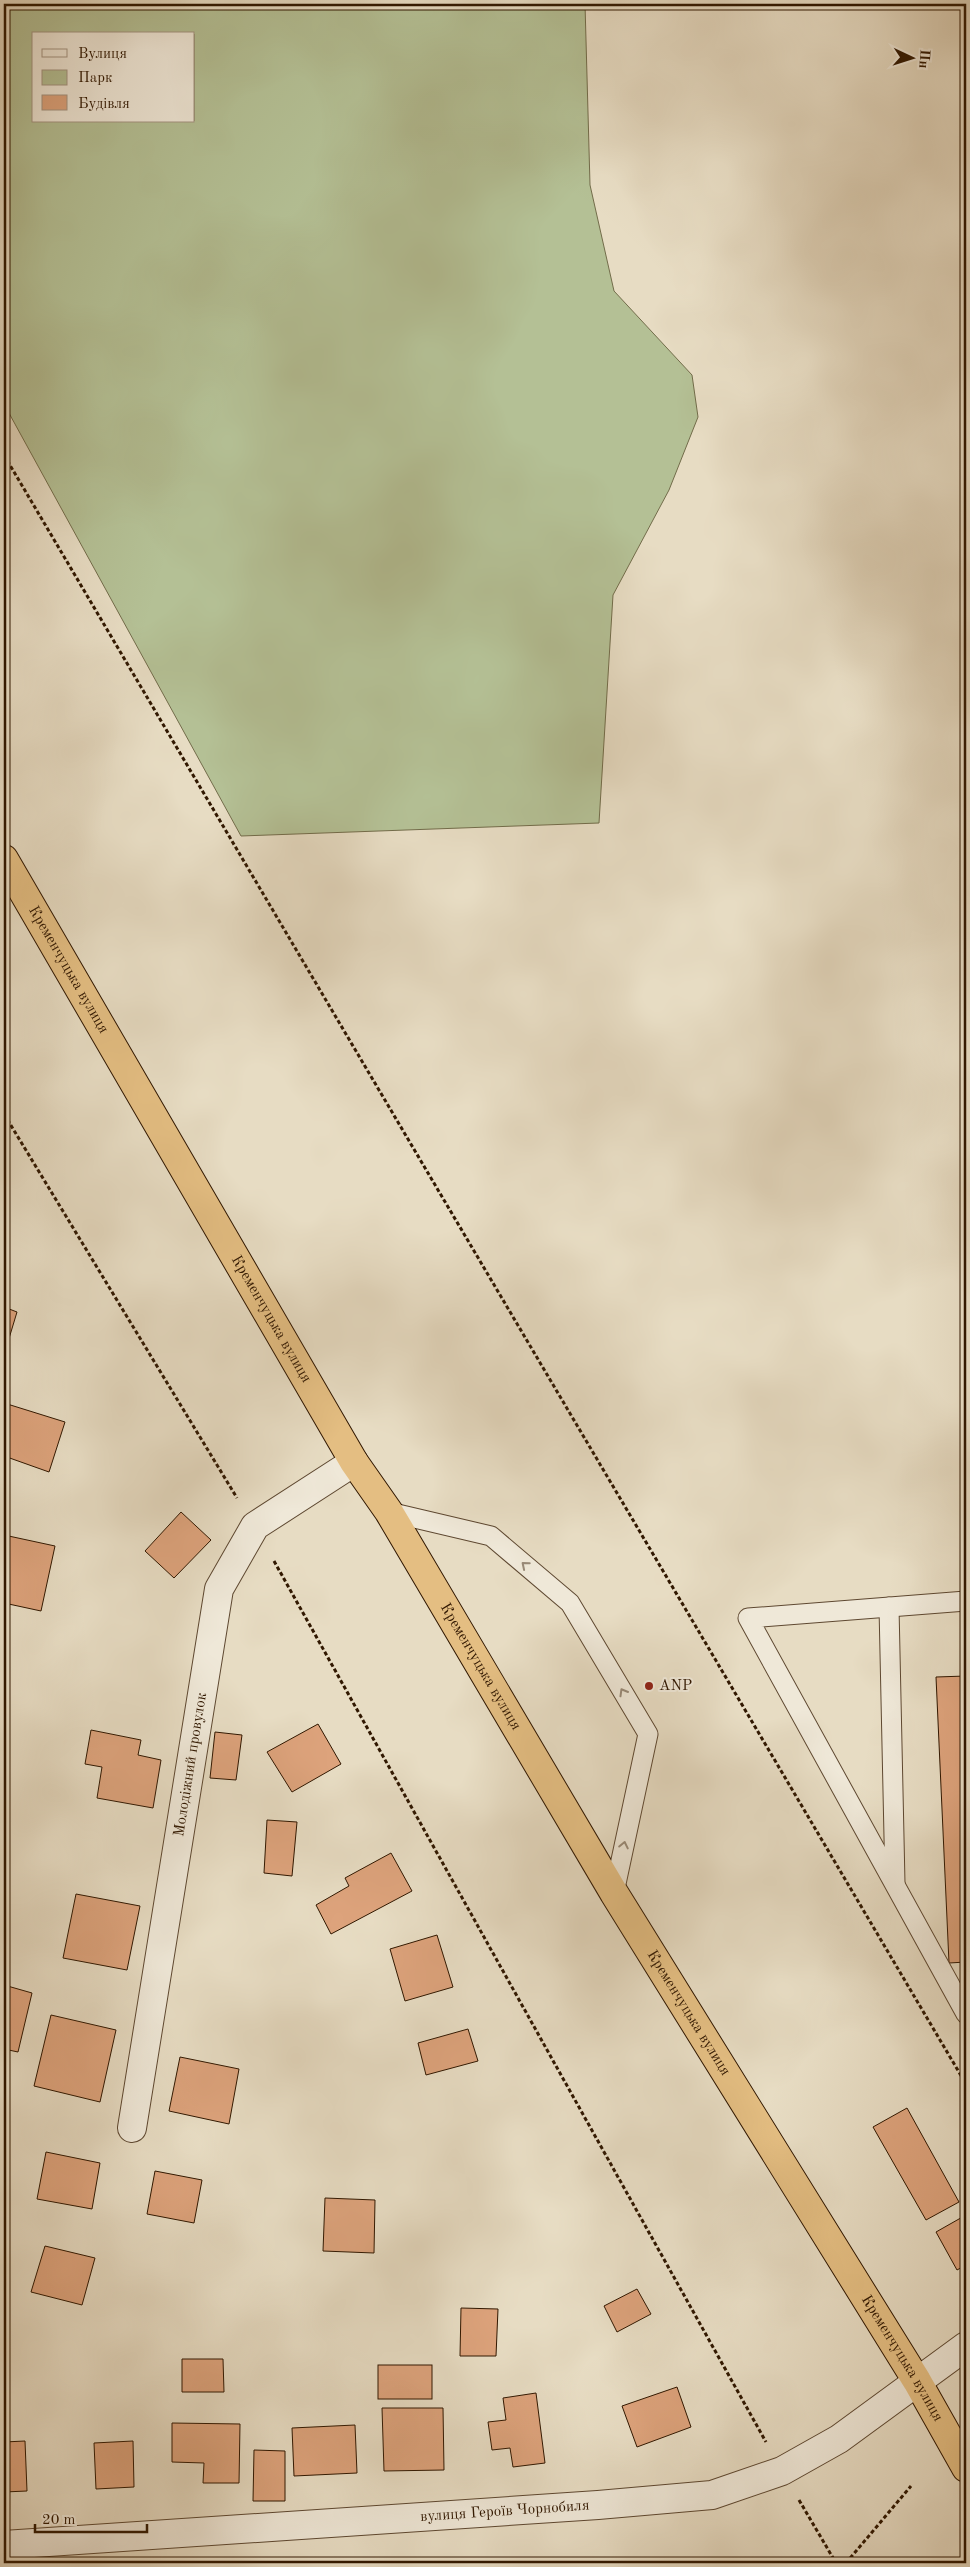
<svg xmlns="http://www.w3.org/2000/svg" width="970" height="2567" font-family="'Old Standard TT',serif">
<rect width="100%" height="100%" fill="#e7dcc3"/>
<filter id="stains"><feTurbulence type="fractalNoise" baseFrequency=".004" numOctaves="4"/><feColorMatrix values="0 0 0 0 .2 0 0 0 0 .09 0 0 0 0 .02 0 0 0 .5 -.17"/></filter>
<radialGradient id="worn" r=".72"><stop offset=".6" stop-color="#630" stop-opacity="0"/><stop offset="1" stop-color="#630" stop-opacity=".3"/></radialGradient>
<path fill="#b4c095" stroke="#726c4a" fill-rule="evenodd" d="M4,4H585L590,185L614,291L692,375L698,417L669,490L613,595L599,823L241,836L4,404ZM34,34H194V121H34Z"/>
<g fill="#dda37c" stroke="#301700">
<path d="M4,1307L17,1312L4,1355Z"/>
<path d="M4,1403L65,1422L49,1472L4,1456Z"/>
<path d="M181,1512L211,1540L174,1578L145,1551Z"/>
<path d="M4,1535L55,1546L41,1611L4,1603Z"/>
<path d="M966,1676V1962L949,1963L936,1677Z"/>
<path d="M318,1724L341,1764L292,1792L267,1752Z"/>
<path d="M91,1730L141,1740L138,1755L161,1760L153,1808L97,1798L102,1767L85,1764Z"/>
<path d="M215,1732L242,1735L236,1780L210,1778Z"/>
<path d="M267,1820L297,1822L292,1876L264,1873Z"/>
<path d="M391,1853L412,1891L331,1934L316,1905L349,1886L345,1878Z"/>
<path d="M76,1894L140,1906L127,1970L63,1958Z"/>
<path d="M437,1935L453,1987L405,2001L390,1949Z"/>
<path d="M4,1985L32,1993L18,2052L4,2049Z"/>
<path d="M51,2015L116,2030L100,2102L34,2086Z"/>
<path d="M468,2029L478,2061L426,2075L418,2043Z"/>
<path d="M180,2057L239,2069L229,2124L169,2111Z"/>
<path d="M907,2108L959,2202L926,2220L873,2127Z"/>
<path d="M46,2152L100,2163L92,2209L37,2199Z"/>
<path d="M155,2171L202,2180L194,2223L147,2214Z"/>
<path d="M325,2198L375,2200L374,2253L323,2251Z"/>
<path d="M966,2215V2265L957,2270L936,2232Z"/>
<path d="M45,2246L95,2258L82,2305L31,2292Z"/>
<path d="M637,2289L651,2314L617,2332L604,2306Z"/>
<path d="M461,2308L498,2309L496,2356H460Z"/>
<path d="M182,2359H223L224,2392H182Z"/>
<rect x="378" y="2365" width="54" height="34"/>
<path d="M677,2387L691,2427L637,2447L622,2406Z"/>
<path d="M536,2393L545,2463L513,2467L510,2448L492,2450L488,2422L506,2420L503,2398Z"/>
<path d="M382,2408H443L444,2470L384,2471Z"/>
<path d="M172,2423L240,2424L239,2483H203L204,2463L172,2462Z"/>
<path d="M355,2425L357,2473L294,2476L292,2428Z"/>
<path d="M25,2441L27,2491L4,2492V2442Z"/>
<path d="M133,2441L134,2487L96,2489L94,2443Z"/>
<path d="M254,2450L285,2451V2501H253Z"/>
</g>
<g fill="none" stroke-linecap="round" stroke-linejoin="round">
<defs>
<g id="lane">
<path d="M389,1512L491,1536L570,1603L648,1734L614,1893"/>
<path d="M966,1601L748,1618L966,2014"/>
<path d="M889,1607L895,1883"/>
</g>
<g id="street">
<path id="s1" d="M132,2128L219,1589L255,1526L354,1462"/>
<path id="s2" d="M4,2545L598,2505L712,2495L782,2471L839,2439L966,2346"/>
</g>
<g id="highway">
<path id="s3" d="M4,859L354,1462L389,1512L614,1893L917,2381L966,2468"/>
</g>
</defs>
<use href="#lane" stroke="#5e4831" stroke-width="21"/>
<use href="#street" stroke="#5e4831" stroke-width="30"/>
<use href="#highway" stroke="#301700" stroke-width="30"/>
<g stroke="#301700" stroke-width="3" stroke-dasharray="4 2.5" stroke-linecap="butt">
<path d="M4,455L966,2084"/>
<path d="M4,1114L237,1498"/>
<path d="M274,1561L766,2442"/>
<path d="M799,2500L836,2563"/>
<path d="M846,2563L911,2486"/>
</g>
<use href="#lane" stroke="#efe8d8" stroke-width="19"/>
<use href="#street" stroke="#efe8d8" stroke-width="28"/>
<use href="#highway" stroke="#e4be82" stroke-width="28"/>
</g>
<defs><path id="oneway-chevron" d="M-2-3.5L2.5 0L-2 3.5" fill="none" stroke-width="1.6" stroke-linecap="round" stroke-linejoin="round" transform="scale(1.25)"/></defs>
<g stroke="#998a77">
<use href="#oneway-chevron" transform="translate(525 1565) rotate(-140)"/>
<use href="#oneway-chevron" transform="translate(623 1692) rotate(-120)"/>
<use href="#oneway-chevron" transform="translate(624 1845) rotate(-78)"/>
</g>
<circle fill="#8f2418" stroke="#efe8d8" stroke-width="2" cx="649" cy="1686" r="5"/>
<g text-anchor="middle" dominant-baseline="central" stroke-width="4" stroke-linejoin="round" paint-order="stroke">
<g font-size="15" fill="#301700" stroke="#efe8d8">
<text stroke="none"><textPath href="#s3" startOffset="128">Кременчуцька вулиця</textPath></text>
<text stroke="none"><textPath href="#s3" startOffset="532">Кременчуцька вулиця</textPath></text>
<text stroke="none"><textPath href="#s3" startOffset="938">Кременчуцька вулиця</textPath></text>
<text stroke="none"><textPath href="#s1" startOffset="368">Молодіжний провулок</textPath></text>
<text stroke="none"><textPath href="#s3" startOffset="1342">Кременчуцька вулиця</textPath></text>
<text stroke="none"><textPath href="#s3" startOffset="1748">Кременчуцька вулиця</textPath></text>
<text stroke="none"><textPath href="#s2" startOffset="502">вулиця Героїв Чорнобиля</textPath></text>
</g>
<g font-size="15" fill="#301700" stroke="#efe8d8" text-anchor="start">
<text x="659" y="1686">ANP</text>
</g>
</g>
<rect width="970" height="2567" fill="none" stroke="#e7dcc3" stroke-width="20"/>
<rect x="5" y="5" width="960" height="2557" fill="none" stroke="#301700" stroke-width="2.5"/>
<rect x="10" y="10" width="950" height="2547" fill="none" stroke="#301700"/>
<rect x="32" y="32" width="162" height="90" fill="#efe8d8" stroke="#a39482"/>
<rect x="42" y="49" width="25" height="8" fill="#efe8d8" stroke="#a39482"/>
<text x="78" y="58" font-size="15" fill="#301700">Вулиця</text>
<rect x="42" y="70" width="25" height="15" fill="#b4c095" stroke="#a39482"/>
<text x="78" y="82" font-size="15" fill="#301700">Парк</text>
<rect x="42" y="95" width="25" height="15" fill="#dda37c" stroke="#a39482"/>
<text x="78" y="108" font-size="15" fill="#301700">Будівля</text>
<g transform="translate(912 58) rotate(94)" stroke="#efe8d8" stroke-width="4" paint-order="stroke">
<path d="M0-4L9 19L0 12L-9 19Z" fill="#301700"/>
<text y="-8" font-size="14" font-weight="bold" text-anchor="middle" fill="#301700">Пн</text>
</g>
<path d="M35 2524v8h112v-8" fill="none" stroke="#301700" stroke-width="2.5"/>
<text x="42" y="2524" font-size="15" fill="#301700" stroke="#efe8d8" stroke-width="4" paint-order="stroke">20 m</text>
<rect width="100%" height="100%" filter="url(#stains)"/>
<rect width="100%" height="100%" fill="url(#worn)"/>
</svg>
